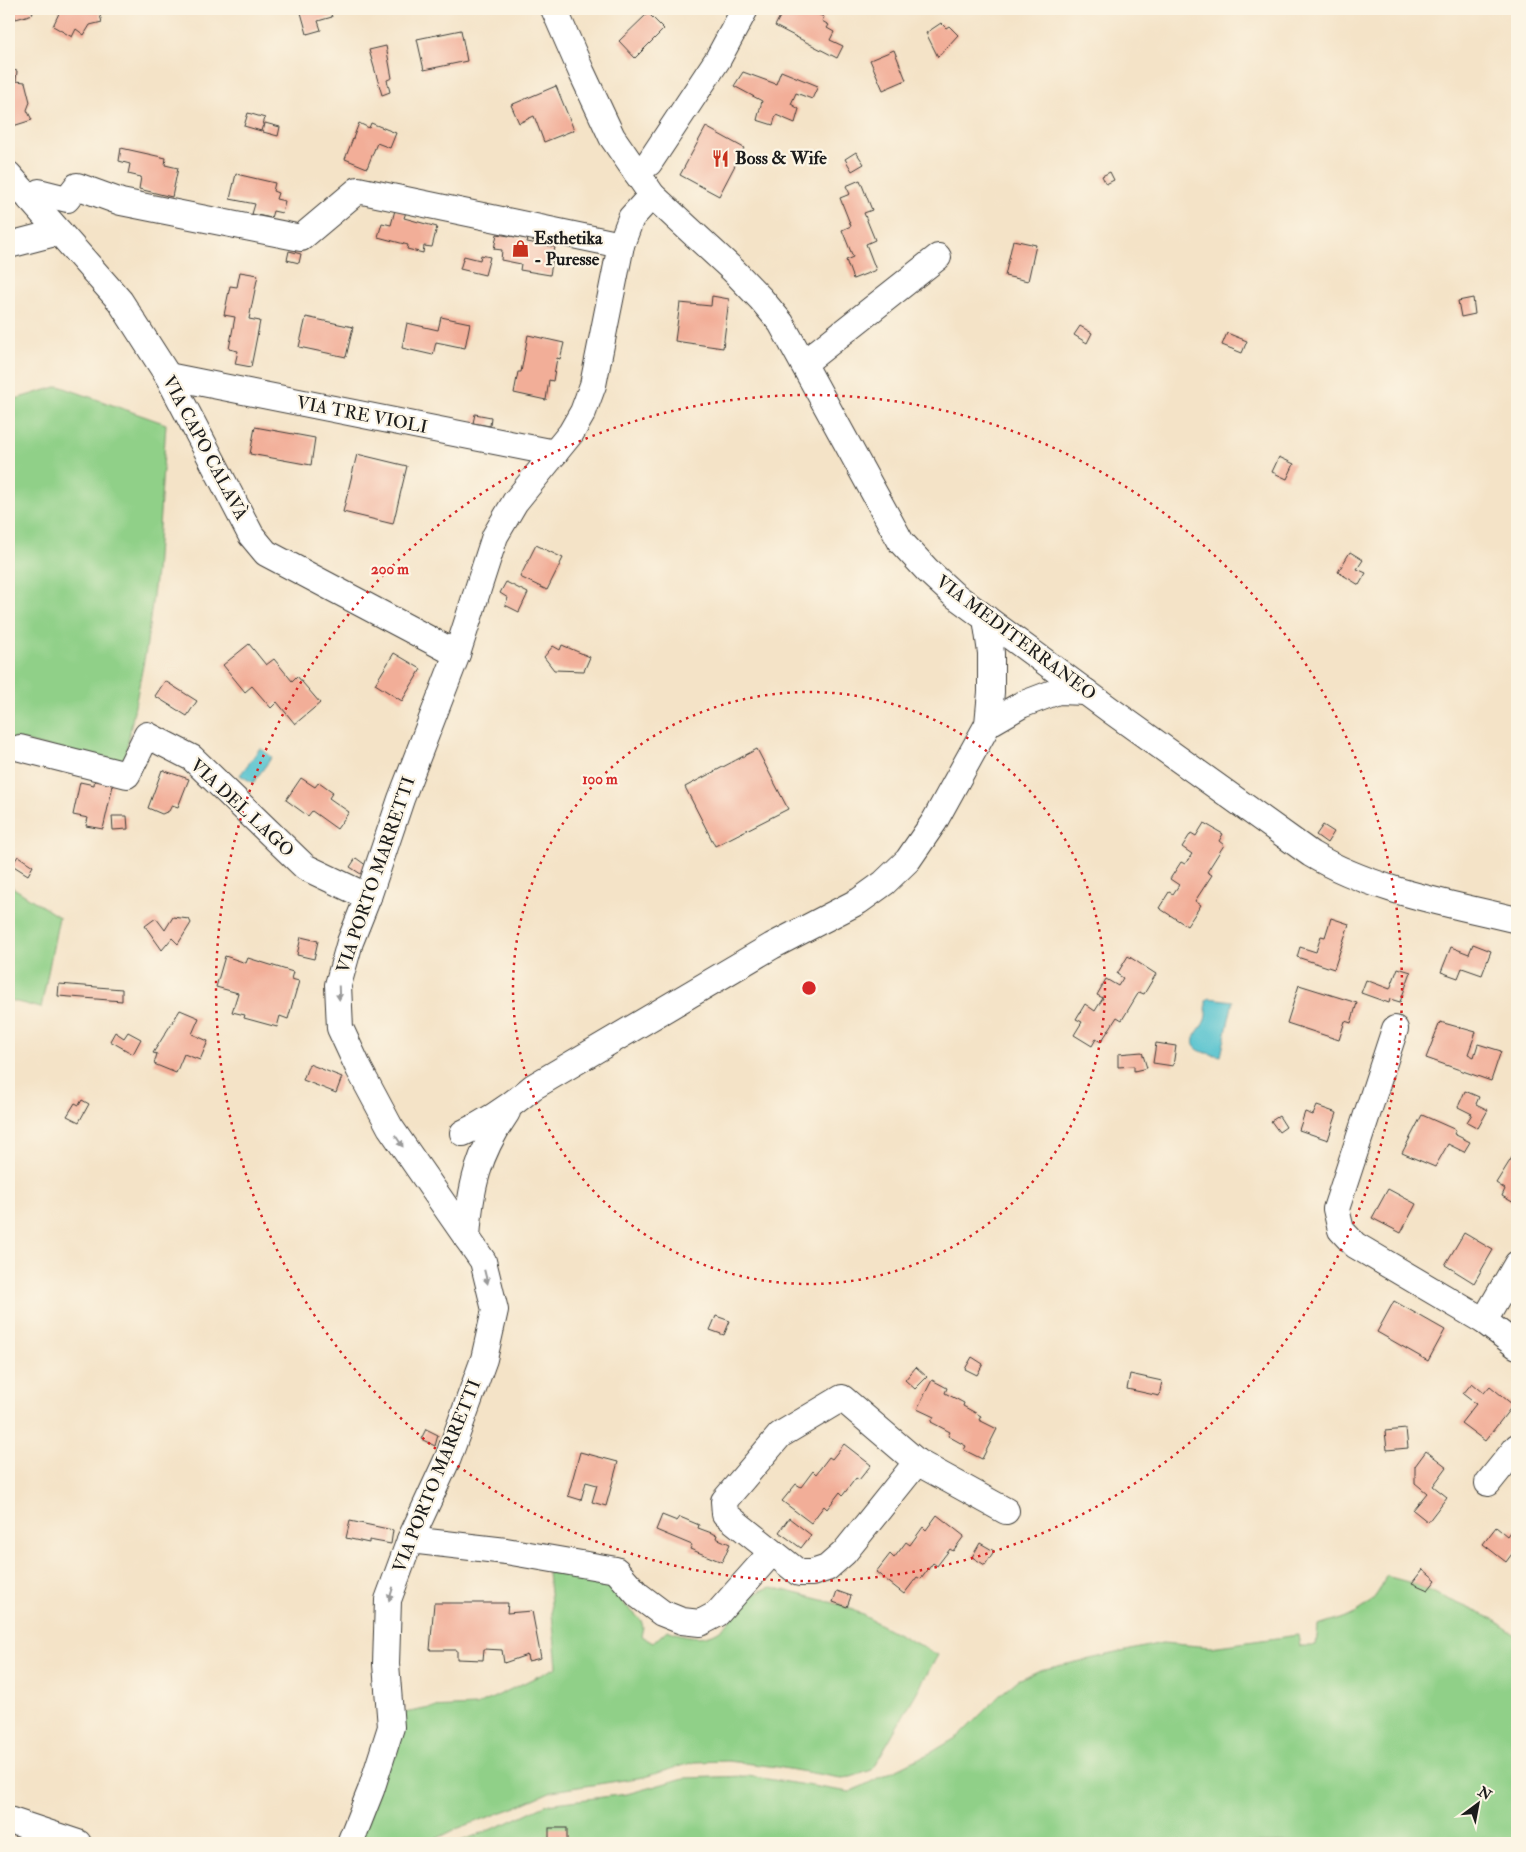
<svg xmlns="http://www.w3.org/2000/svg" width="1526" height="1852" font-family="'IM FELL Double Pica',serif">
<rect width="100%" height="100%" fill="#fcf5e5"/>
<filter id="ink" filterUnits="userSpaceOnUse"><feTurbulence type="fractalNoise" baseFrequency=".02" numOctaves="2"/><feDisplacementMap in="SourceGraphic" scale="10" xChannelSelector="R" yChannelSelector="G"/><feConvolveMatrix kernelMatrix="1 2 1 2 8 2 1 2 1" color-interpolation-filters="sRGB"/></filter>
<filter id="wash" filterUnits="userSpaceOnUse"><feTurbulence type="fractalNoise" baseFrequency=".0096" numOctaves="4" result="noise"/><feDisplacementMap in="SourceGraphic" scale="20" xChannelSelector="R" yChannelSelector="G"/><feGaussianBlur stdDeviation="1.12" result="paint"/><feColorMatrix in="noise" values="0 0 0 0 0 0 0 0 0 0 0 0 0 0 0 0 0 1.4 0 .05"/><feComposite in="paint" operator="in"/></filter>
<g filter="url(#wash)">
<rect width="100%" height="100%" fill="#f4e3c7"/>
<g fill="#90d088" stroke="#567652">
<path d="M59,386L166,424L156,572L146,650L123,767L14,738L9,742V401Z"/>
<path d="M9,885L59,917L41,1008L9,1000Z"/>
<path d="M548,1572L611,1579L619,1589L623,1603L641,1620L643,1627L641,1636L653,1643L667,1630C738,1656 724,1598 772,1587L834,1603L849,1608L938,1655L872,1770L851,1777L841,1778L777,1767L728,1761L695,1762L644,1777L552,1791L516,1807L456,1829L428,1843H354L399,1714L430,1708L476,1706L557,1667Z"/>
<path d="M1386,1576L1412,1583L1493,1619L1517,1636V1843H456L507,1823L547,1804L627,1794L684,1778L748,1776L850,1792L932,1752L959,1736L1000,1695L1018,1680L1040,1670L1162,1643L1211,1647L1298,1635L1300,1646H1316L1318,1626C1352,1615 1372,1612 1386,1576Z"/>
</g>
<g fill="#56c3cf" stroke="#397076">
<path d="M260,748L272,757L253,783L240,775Z"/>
<path d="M1209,998L1233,1001L1221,1056C1208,1053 1186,1052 1196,1034C1199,1029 1203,1025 1205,1020C1207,1014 1206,1008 1206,1001Z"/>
</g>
<g id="blocks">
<g fill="#f2ae98">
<path d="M12,9H31L33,14L16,19Z"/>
<path d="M61,9H98L102,22L90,25L84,35L76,29L72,37L53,26Z"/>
<path d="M300,9H329L332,17L318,21L321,30L307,34Z"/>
<path d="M784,9H807L824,17L822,21L829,25L827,28L834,32L830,40L843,46L837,58L775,26Z"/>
<path d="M648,13L664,29L635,58L619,41Z"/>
<path d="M941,23L946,28L949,26L958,35L938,57L926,33Z"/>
<path d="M461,30L467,61L424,70L417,39Z"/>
<path d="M386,46L392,78L387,80L390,92L382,95L369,50Z"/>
<path d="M894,50L906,80L883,90L870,60Z"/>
<path d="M9,69L17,71L16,81L25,82L30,102L27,110L32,120L13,126L9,110Z"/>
<path d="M781,71L818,86L812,99L796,93L791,104L799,109L795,123L776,115L773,125L757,120L762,101L734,86L743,72L776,84Z"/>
<path d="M556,86L574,130L544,142L534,116L519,123L511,105Z"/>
<path d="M248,113L265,118L261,131L244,126Z"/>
<path d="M265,123L280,127L278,136L263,132Z"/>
<path d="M359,123L369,128L371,123L396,133L390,148L377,143L367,168L345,159Z"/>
<path d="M706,127L744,148L719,196L680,175Z"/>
<path d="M121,148L166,158L165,165L178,168L172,197L139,189L141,177L128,174L130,164L119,161Z"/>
<path d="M856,152L864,164L852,171L845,159Z"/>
<path d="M1110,172L1114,180L1106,184L1102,176Z"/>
<path d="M236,174L275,183L273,191L278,193L276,199L285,201L282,213L273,211L271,218L252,214L255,204L230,199Z"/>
<path d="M860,180L872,210L864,213L875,240L866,244L876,270L853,279L846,260L853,257L842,230L851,226L840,198L850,194L846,186Z"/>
<path d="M395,210L406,212L404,218L437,227L432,247L424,246L423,253L407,249L408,245L378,237L382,223L391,225Z"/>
<path d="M497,234L528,239L527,242L555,247L550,275L520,270L521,264L501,260L502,250L494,249Z"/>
<path d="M1013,240L1036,245L1028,281L1005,276Z"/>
<path d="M289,251L301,254L299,263L287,260Z"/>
<path d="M481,255L490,257L485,275L460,269L464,256L480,260Z"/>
<path d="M240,272L258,275L249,319L260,321L251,367L235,364L238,351L229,349L235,317L224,315L230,286L237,287Z"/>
<path d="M712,296L729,299L723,348L675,341L680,303L711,306Z"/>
<path d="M1473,298L1475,314L1461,317L1458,301Z"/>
<path d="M306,317L353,327L346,357L299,347Z"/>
<path d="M441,317L470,323L465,348L436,342L433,355L402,348L407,323L438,330Z"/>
<path d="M1080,326L1092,333L1087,343L1074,335Z"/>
<path d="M1227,333L1247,341L1242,353L1222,345Z"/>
<path d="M528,335L564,343L560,359L557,358L553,381L549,380L546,400L514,393L518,372H521Z"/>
<path d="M475,414L491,417L490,426L473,423Z"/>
<path d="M255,427L315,438L311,465L250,454Z"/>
<path d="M357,454L407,466L393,524L343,512Z"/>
<path d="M1279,457L1294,464L1287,479L1272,472Z"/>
<path d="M536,545L563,558L547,590L520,577Z"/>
<path d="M1350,552L1363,560L1357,569L1366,573L1359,585L1338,572Z"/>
<path d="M506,582L528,593L519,612L505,605L508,598L500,593Z"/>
<path d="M249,644L266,665L274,659L292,681L297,676L320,703L295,724L277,702L271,708L252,686L245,692L223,665Z"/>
<path d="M562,645L590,657L584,671L554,670L544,657L553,646L560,650Z"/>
<path d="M394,653L421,669L402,701L375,684Z"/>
<path d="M165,681L197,701L187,716L155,696Z"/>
<path d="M757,749L788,809L715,846L685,787Z"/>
<path d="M162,770L189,779L178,807L172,805L169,811L162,814L148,808Z"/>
<path d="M95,777L114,781L103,829L86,826L88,818L73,815L80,782L94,785Z"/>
<path d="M301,778L315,787L319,782L333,792L329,798L349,812L337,829L312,811L308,816L286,800Z"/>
<path d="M112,816H127L128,829L113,830Z"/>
<path d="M1204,823L1223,834L1219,841L1224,845L1207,872L1212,875L1195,901L1201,905L1187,926L1159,908L1169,892L1173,894L1179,885L1170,879L1181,862L1185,864L1192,854L1182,847L1191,833L1196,836Z"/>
<path d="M1323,825L1334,832L1327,843L1316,835Z"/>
<path d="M18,856L33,866L28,875L12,865Z"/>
<path d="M356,858L367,866L364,876L350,867Z"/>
<path d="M173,917L189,919L191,923L178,944L172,938L162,950L145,926L156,918L165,930Z"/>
<path d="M1331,918L1349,924L1334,969L1297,957L1300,947L1316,952L1321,936L1325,937Z"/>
<path d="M301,937L318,941L314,959L297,955Z"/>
<path d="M1473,944L1491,951L1482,975L1462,968L1458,978L1441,972L1451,947L1469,954Z"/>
<path d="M225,956L246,963L248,958L293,972L291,979L299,981L288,1019L280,1016L277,1027L244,1018L245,1015L232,1012L238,993L216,987Z"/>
<path d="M1128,956L1156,974L1144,994L1139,992L1122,1020L1117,1017L1101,1042L1096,1039L1092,1046L1074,1035L1082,1022L1076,1019L1085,1004L1095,1011L1103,998L1097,995L1106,979L1118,986L1123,978L1117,974Z"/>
<path d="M1398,968L1411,972L1400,1002L1390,999L1389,1003L1361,993L1366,980L1390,989Z"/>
<path d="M59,984L122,989V1001L58,996Z"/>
<path d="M1299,985L1357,1003L1351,1023L1345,1021L1339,1040L1287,1023Z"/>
<path d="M180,1010L199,1018L192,1034L208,1041L200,1060L184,1054L176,1073L154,1064L157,1054L153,1053Z"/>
<path d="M1440,1022L1476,1032L1468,1054L1474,1057L1478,1044L1501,1051L1491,1081L1426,1058Z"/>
<path d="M115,1032L124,1038L128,1032L141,1039L133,1054L110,1041Z"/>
<path d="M1156,1043L1176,1046L1173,1066L1153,1063Z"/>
<path d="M1142,1052L1147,1068L1134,1071V1066L1118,1067V1054Z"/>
<path d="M309,1064L342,1077L336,1093L303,1080Z"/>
<path d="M1465,1091L1479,1097L1476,1104L1488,1110L1478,1128L1467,1122L1472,1114L1458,1107Z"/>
<path d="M82,1100L89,1104L79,1122L67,1116L75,1103L79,1105Z"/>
<path d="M1317,1106L1337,1113L1328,1140L1299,1130L1305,1112L1313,1115Z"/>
<path d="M1422,1115L1456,1130L1454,1134L1470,1142L1464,1152L1448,1144L1435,1167L1402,1153Z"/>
<path d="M1279,1116L1286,1127L1279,1132L1271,1121Z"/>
<path d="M1516,1151L1517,1152V1202L1516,1204L1502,1196L1505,1189L1496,1183Z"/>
<path d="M1388,1189L1416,1204L1401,1233L1372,1218Z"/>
<path d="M1464,1233L1493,1250L1474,1283L1445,1265Z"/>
<path d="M1394,1301L1445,1330L1428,1361L1377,1332Z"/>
<path d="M716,1316L730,1321L724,1335L710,1330Z"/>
<path d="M972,1357L983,1364L977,1375L965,1369Z"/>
<path d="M916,1367L927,1377L915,1389L905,1380Z"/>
<path d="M1130,1374L1162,1381L1159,1396L1127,1389Z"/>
<path d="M932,1380L947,1388L945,1393L964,1403L963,1406L981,1416L979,1420L997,1429L982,1459L964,1450L966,1446L948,1436L950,1432L931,1422L934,1417L917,1409Z"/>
<path d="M1472,1383L1484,1393L1490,1386L1513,1405L1485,1441L1461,1423L1476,1404L1463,1394Z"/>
<path d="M426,1429L438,1435L435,1446L421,1439Z"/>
<path d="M1406,1429L1408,1448L1387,1450L1385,1431Z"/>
<path d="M844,1444L871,1465L859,1480L856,1478L843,1495L840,1492L827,1509L824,1506L811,1523L782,1501L796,1484L801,1487L813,1471L816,1474L829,1457L832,1459Z"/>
<path d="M1426,1451L1447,1467L1433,1486L1447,1497L1428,1522L1413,1510L1427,1493L1415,1483V1466Z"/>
<path d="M580,1452L618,1462L606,1506L592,1502L597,1485L586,1482L581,1500L568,1496Z"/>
<path d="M662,1515L677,1521L680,1517L699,1525L698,1528L717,1535L716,1538L730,1544L722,1562L690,1549L692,1545L656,1530Z"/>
<path d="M937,1515L964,1536L953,1551L950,1549L937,1566L933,1563L921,1579L917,1577L904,1594L876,1572L890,1554L894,1558L906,1542L910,1545L923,1527L926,1530Z"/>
<path d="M789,1518L811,1535L801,1548L779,1532Z"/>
<path d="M350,1521L393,1530L391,1544L369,1540V1543L346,1538Z"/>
<path d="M1496,1527L1507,1536L1512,1529L1517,1533V1547L1506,1562L1483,1544Z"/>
<path d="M980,1543L994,1551L985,1565L972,1557Z"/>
<path d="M1423,1569L1436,1580L1428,1590L1412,1583Z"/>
<path d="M837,1591L851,1596L847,1607L833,1602Z"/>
<path d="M434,1603H508L507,1613L532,1611L541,1658L528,1661L527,1655L504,1663L502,1650L484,1649L483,1660L457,1659V1650H430Z"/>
<rect x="549" y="1828" width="18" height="15"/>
</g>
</g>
</g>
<g filter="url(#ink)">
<use href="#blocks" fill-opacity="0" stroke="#3c3a36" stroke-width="1"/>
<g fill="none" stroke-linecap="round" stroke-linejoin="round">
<defs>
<g id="minor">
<path d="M554,9L582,73L612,137L652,195L733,270L761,299L781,323L901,542L927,570L953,594L1113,712L1311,854C1373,891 1448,903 1517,920"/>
<path d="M636,172L649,163L718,59L745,9"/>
<path d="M9,175L120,301L168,376L251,535L266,553L457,654"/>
<path d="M30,199L39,192L67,199L77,186L121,202L301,238L358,190L621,245"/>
<path d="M9,245L59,232"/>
<path d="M804,363L938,257"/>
<path d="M168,376L555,453"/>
<path d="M988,724L1021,705L1058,691L1086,692"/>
<path d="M20,748L127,775L147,735L192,758L305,867L368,897"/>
<path d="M1395,1029L1336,1209L1341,1230L1355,1245L1484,1321L1517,1264"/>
<path d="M463,1133C489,1121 511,1106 533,1087L772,946L859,901L884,883L908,860L934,822L988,724L991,692V653L986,618"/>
<path d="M467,1238C470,1187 478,1154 507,1112"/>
<path d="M1484,1321L1517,1346"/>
<path d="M917,1462L844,1553L827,1568L812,1573H799L725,1514L724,1501L780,1435L842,1398L917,1462L1006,1511"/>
<path d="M1488,1483L1517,1447"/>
<path d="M410,1540L506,1551L616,1570L638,1595L662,1613L682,1621L700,1623L717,1614L772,1552"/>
<path d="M9,1820L78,1843"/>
<path d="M350,1843L371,1790L391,1727L386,1664L388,1600L410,1540L448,1458L484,1359L495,1310L483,1261L390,1127L359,1069L340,1028L338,985L350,942L368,897L401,799L457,654L495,536L515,502L571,433L583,412L593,385L621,245L631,218L652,195"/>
</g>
</defs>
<use href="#minor" stroke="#3c3a36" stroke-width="28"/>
<use href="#minor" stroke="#fff" stroke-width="26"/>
</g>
<defs><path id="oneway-solid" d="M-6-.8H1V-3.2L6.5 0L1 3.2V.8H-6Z" transform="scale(1.25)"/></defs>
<g fill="#999">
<use href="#oneway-solid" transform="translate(339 993) rotate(88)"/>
<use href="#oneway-solid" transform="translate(399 1141) rotate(56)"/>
<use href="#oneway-solid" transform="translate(486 1277) rotate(76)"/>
<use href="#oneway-solid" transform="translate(391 1594) rotate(107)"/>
</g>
</g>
<g fill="none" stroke="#d62828" stroke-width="2.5" stroke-dasharray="2.5 5">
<circle cx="809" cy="988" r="296"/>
<circle cx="809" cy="988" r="593"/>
</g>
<defs>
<symbol id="restaurant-bare" viewBox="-9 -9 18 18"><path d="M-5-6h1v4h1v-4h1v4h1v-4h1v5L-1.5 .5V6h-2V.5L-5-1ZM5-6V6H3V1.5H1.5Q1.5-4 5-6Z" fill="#c8321e" stroke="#fcf5e5" stroke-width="2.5" paint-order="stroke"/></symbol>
<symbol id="shop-bare" viewBox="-9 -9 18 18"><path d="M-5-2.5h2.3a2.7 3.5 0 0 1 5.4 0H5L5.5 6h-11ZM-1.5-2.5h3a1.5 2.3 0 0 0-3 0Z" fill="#c8321e" stroke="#fcf5e5" stroke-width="2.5" paint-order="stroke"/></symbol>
</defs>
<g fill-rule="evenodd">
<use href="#restaurant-bare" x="708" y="146" width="25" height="25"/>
<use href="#shop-bare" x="508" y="236" width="25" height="25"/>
</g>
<g text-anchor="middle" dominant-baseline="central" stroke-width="4.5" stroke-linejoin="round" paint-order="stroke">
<g font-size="18" font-weight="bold" fill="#1c1c1c" stroke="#fcf5e5" text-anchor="start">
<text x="735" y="158">Boss &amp; Wife</text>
<text x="534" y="238">Esthetika<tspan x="534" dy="21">- Puresse</tspan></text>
</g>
<g font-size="18" fill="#1c1c1c" stroke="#fcf5e5">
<text transform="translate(362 415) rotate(11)">VIA TRE VIOLI</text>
<text transform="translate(205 448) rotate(62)">VIA CAPO CALAVÀ</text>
<text transform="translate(1016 638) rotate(37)">VIA MEDITERRANEO</text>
<text transform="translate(242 808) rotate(43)">VIA DEL LAGO</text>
<text transform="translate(376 875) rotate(-71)">VIA PORTO MARRETTI</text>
<text transform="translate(437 1476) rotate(-68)">VIA PORTO MARRETTI</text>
</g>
</g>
<circle cx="809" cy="988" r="8" fill="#d62828" stroke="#fcf5e5" stroke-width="2.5"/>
<g font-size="15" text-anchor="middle" font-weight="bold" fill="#d62828" stroke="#fcf5e5" stroke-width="4.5" stroke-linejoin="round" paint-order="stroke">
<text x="390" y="574">200 m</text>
<text x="600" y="784">100 m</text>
</g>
<rect width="1526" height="1852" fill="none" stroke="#fcf5e5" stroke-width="30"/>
<g transform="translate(1478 1804) rotate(32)" stroke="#fcf5e5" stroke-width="4" paint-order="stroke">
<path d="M0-4L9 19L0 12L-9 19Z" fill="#1c1c1c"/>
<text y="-8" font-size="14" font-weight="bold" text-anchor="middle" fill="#1c1c1c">N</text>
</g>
</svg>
